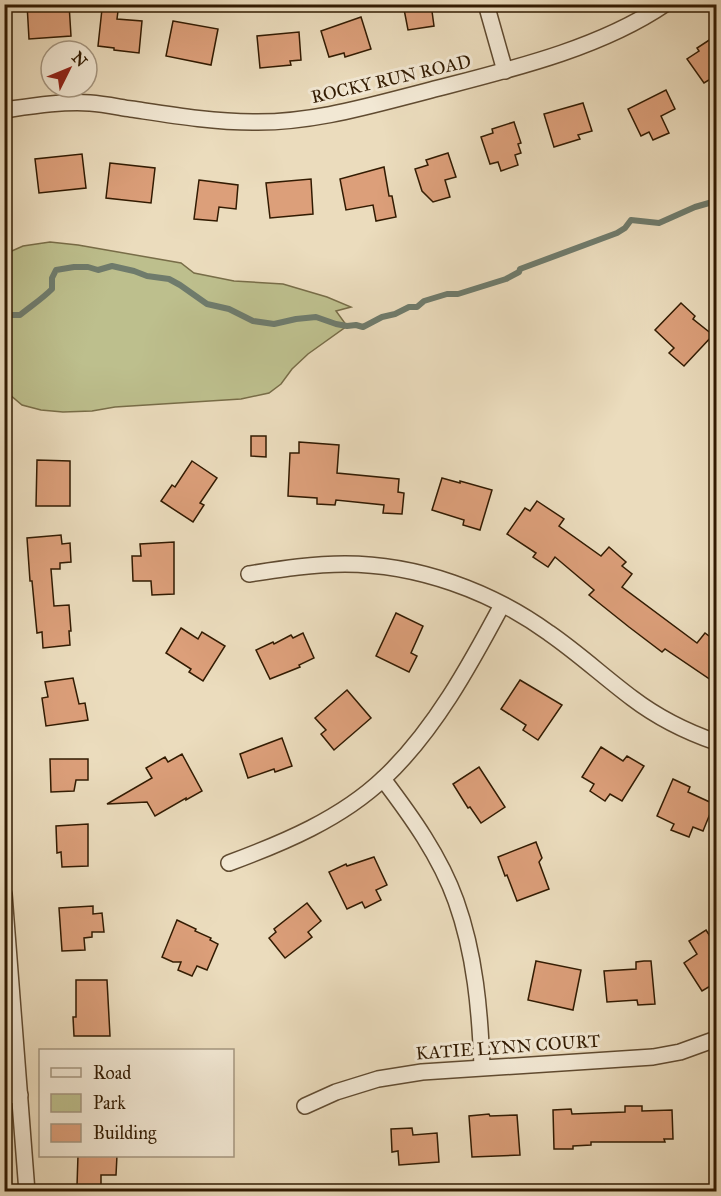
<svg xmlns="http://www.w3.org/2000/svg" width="721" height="1196" font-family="'IM FELL Great Primer',serif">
<rect width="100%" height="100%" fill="#ebdcbd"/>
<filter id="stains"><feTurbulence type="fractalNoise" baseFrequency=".00333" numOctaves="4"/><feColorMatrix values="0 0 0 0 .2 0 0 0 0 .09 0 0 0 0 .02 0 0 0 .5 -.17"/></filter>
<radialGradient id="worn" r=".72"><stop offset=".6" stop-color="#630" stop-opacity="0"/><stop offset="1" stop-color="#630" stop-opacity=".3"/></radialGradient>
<path fill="#bdbf8d" stroke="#786d48" stroke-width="1.5" d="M50,242L78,245L181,263L194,273L234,281L283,284L327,297L351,307L336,311L347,326L308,354L292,369L281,384L269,393L241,399L115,407L92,411L63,412L41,410L22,405L9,394L5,387V254L23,246Z"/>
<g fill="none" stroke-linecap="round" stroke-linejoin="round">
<path stroke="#6f7b6c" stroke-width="6" d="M4,315H20C31,306 42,299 52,289V278L56,270L74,267H88L98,270L112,266L134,271L147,276L169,279L180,285L207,304L229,309L253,321L274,324L296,319L316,317L336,324L347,326L356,325L363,327L382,317L395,314L409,307H417L424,301L447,294H458L506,279L519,272L520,269L617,233L625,228L631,220L659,223L695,207L716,201"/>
</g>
<g fill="#dc9f7a" stroke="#321b02" stroke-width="1.5">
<path d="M27,4H69L71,36L29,39Z"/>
<path d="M403,4H431L434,26L408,30Z"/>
<path d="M102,9L118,11L117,19L142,21L139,53L114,50V48L98,46Z"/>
<path d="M361,17L371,49L345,57L344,53L329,57L321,31Z"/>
<path d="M173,21L218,29L211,65L166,56Z"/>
<path d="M299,32L301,60L290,61L291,65L260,68L257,36Z"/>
<path d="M717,35V75L704,83L687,59L699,51L697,48Z"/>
<path d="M666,90L675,109L661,116L669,133L653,140L649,132L641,136L628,109Z"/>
<path d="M583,103L592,131L578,135L580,139L554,147L544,114Z"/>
<path d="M514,122L521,143L518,144L521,153L515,155L518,165L501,171L498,162L490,164L481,137L493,133L492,129Z"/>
<path d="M448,153L456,177L445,180L450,197L433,202L422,191L415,169L428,165L426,160Z"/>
<path d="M82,154L86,188L39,193L35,159Z"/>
<path d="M110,163L155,168L151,203L106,198Z"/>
<path d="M384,167L389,196H392L396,217L376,221L373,205L346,210L340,179Z"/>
<path d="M311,179L313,214L270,218L266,183Z"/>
<path d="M199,180L238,185L236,209L219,207L217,221L194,219Z"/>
<path d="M681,303L695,316L693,319L713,335L684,366L669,353L674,348L655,330Z"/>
<path d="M251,436H266V457L251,456Z"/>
<path d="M299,442L339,445L337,473L399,479L398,492L404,493L402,514L383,513L384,505L336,500L335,505L317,504V498L288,496L290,453H299Z"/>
<path d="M37,460L70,461V506H36Z"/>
<path d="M192,461L217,478L200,503L204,505L193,522L161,501L172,485L175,487Z"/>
<path d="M442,478L460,483V481L492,490L480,530L463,525L464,520L432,510Z"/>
<path d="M537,501L564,519L559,526L601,556L609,547L626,562L622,566L632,574L622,587L697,643L705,633L717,642V684L665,649L662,652L629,627L589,595L594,590L555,557L548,567L533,557L536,553L507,534L525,508L530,511Z"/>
<path d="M61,535L62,544L70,543L71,562L60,563V569H51L54,606L69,605L71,631H69L70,645L43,648L42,632L37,633L32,581H30L27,538Z"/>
<path d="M174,542V594L152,595L151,581H133L132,556H141L140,544Z"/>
<path d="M396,613L423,626L411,653L417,656L409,672L376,656Z"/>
<path d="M181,628L198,639L202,632L225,646L203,681L189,672L191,669L166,653Z"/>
<path d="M303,633L314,658L299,665L300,667L270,679L256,650L273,642L274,644L291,635L293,638Z"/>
<path d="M73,678L79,704L85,703L88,720L46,726L42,698L48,697L45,682Z"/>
<path d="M520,680L562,705L538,740L523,730L526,725L501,709Z"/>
<path d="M347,690L371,718L334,750L321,734L326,730L315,718Z"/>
<path d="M282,738L292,766L275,772L274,769L248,778L240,754Z"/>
<path d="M601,747L623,761L627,756L644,766L622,801L610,794L605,801L590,791L594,784L582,777Z"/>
<path d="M182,754L202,791L186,800V798L155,816L147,802L107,804L152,778L146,768L165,757L168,762Z"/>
<path d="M50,759H88V780H76L74,791L51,792Z"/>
<path d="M479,767L505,807L481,823L470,807L468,808L453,784Z"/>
<path d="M673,779L690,787L688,792L714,804L703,831L693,827L689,837L671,830L674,824L657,816Z"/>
<path d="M88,824V866L62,867L61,852L57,853L56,826Z"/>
<path d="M536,842L542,858L539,862L549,889L517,901L507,875L505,876L498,857Z"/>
<path d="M374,857L387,885L376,890L381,900L365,908L362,902L347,909L329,872L346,864L347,866Z"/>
<path d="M307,903L321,921L308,932L312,937L285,958L269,938L276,932L274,929Z"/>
<path d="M93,906V914L102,913L104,932H92V937L84,938L85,950L62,951L59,908Z"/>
<path d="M177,920L196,929L195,931L211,938L210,940L218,944L207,970L197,966L192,976L178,970L181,962H173L162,957Z"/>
<path d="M706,930L717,947V982L702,991L684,963L697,954L689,941Z"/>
<path d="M536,961L581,970L573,1010L528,1000Z"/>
<path d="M644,961H651L655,1004L638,1005L637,1000L607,1002L604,971L636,969V962Z"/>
<path d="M76,980H107L110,1036H74L73,1017H76Z"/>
<path d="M625,1106H642V1111L672,1110L673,1139H664L665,1142H591V1145L573,1146V1149H554L553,1110L571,1109L572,1114L625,1112Z"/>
<path d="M489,1114L490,1116L517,1115L520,1155L472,1157L469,1116Z"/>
<path d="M412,1128L413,1135L437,1133L439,1162L399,1165L398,1151L392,1152L391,1129Z"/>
<path d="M78,1155H117L116,1175H101V1187L77,1186Z"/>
</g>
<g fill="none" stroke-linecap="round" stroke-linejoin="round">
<defs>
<g id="street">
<path d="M486,4L505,71"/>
<path d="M4,110C32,106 63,101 90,103C104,104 118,107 131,109C171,115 212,122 253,122C314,123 372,105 431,90C508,70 599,49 665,4"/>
<path d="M249,574C281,569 312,564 345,564C417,564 491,591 549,633C578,653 604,677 632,698C657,717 687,732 716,742"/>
<path d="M383,779C411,816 440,856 456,901C475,954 480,1011 482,1067"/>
<path d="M229,863C283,843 341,819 384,778C434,731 470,665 502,605"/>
<path d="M4,894L27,1192"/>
<path d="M4,1096L20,1095"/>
<path d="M305,1106L336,1092L378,1079L422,1072L653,1057L680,1052L716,1039"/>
</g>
</defs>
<use href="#street" stroke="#604b31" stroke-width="18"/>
<use href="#street" stroke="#f2e8d4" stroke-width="15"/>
</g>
<g text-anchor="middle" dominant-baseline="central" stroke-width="6" stroke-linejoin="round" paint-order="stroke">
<g font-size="18" fill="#321b02" stroke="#f2e8d4">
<text transform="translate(391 79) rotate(-13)">ROCKY RUN ROAD</text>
<text transform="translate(508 1047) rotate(-4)">KATIE LYNN COURT</text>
</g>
</g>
<rect width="721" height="1196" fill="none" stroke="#ebdcbd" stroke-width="24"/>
<rect x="6" y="6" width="709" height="1184" fill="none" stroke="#321b02" stroke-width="3"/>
<rect x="12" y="12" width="697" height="1172" fill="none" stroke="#321b02" stroke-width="1.5"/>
<rect x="39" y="1049" width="195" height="108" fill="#f2e8d4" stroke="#a59680" stroke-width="1.5"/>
<rect x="51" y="1068" width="30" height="9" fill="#f2e8d4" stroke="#a59680" stroke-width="1.5"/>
<text x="93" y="1079" font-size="18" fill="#321b02">Road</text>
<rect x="51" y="1094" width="30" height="18" fill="#bdbf8d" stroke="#a59680" stroke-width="1.5"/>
<text x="93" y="1109" font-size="18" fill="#321b02">Park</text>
<rect x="51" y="1124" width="30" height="18" fill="#dc9f7a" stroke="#a59680" stroke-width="1.5"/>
<text x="93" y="1139" font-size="18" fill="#321b02">Building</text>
<g transform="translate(69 69) rotate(47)"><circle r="28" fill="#f2e8d4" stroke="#a59680" stroke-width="1.5"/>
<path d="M0-4.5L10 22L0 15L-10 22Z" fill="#8f2418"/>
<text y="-9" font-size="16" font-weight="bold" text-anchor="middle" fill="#321b02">N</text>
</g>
<rect width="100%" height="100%" filter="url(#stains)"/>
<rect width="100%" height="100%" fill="url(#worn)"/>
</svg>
